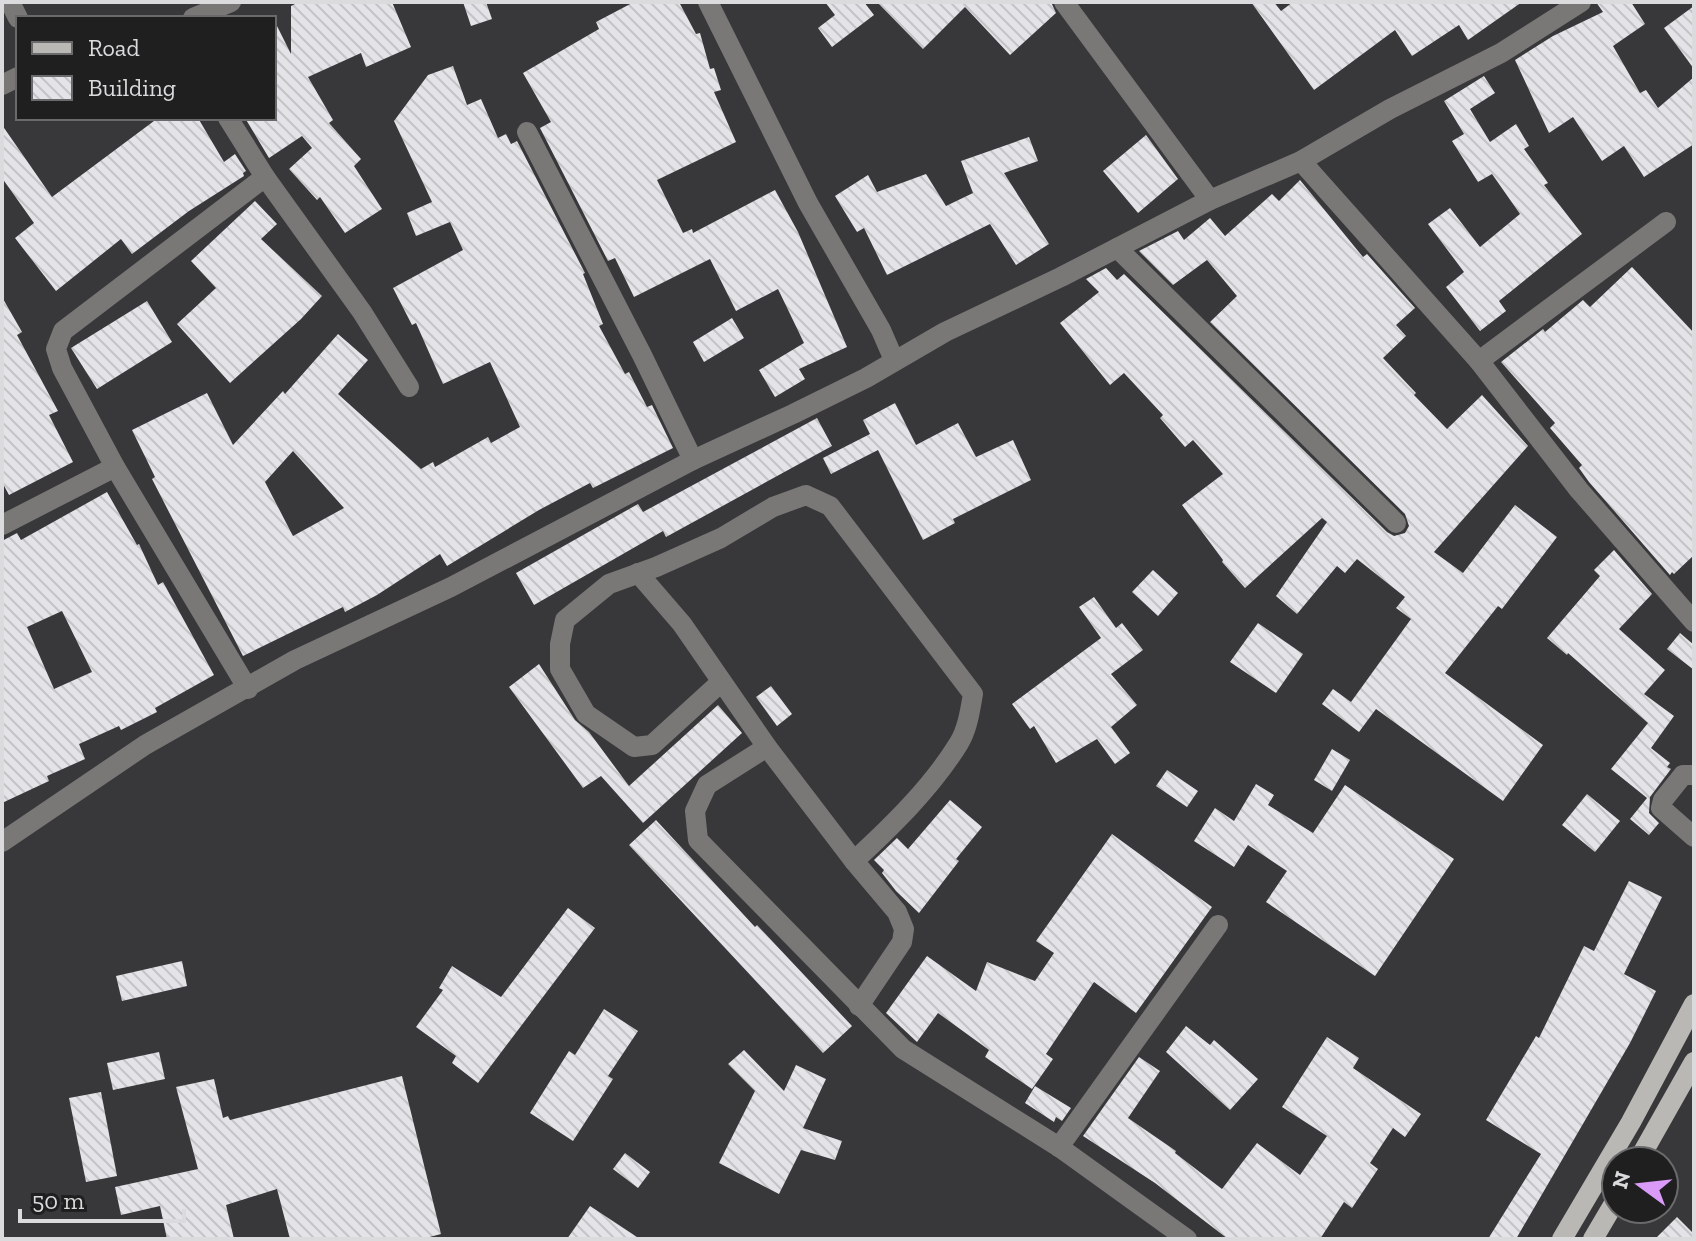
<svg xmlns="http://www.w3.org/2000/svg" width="1696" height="1241" font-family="'Zilla Slab',serif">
<defs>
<pattern id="building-back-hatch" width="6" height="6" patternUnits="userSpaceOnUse" patternTransform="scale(2)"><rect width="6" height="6" fill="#e4e4e8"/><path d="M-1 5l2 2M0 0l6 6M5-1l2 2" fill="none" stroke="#c4c4c7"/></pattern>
</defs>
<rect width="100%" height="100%" fill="#38373a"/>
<g fill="url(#building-back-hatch)" fill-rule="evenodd">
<path d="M299,2H392L411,47L366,67L361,53L308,77L333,120L329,123L361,159L354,166L382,209L345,233L320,197L317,200L289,169L312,148L302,136L269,158L245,118H274V20L291,54V6Z"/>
<path d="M463,2H486L492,19L471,26Z"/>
<path d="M634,2H679L696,34L700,33L710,69L714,68L721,90L714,92L736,142L657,180L683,233L692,229L693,233L775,190L798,232L847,347L799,369L805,379L775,397L759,370L804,343L778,289L736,311L710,259L634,297L615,258L608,261L540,128L551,122L523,73L599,29L596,22Z"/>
<path d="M825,2H864L874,15L832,47L818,28L835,15Z"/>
<path d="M877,2H1051L1056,13L1010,55L965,7L923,49Z"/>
<path d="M1251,2H1274L1281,11L1293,2H1522L1468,40L1459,25L1412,56L1395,30L1314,90Z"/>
<path d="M1596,2H1631L1645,24L1613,46L1640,93L1646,90L1658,108L1694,77V144L1644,177L1624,146L1602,161L1573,117L1549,133L1515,60L1553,36L1603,12Z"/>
<path d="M1694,6V69L1664,28Z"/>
<path d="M453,66L467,105L481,99L498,138L506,134L511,144L517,141L585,273L583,274L603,324L599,326L625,374L629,372L647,407L652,405L673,448L593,488L590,483L539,510L447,566L440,554L377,595L345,612L343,607L243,656L152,479L155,477L132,430L207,393L233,445L283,391L285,394L338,334L368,360L338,394L421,469L433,462L435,467L488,437L491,443L520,427L490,362L443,384L416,323L412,325L393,288L463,250L450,222L416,236L407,213L432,202L394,121L428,75ZM293,451L344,508L293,536L265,482Z"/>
<path d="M1484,76L1495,93L1470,109L1490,142L1516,124L1529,146L1524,149L1548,183L1544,185L1582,234L1499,301L1506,311L1480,331L1446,287L1464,272L1428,224L1450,208L1480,247L1520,214L1492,174L1478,182L1452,141L1464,134L1444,101Z"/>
<path d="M158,118H198L224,162L235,154L246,171L243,173L244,176L189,211L132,254L121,239L56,291L15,238L34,223L2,178V125L52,197Z"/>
<path d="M1146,135L1178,179L1138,213L1103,171Z"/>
<path d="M1029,137L1038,161L1004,173L1049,244L1016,265L990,224L887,275L864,228L857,232L835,196L868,175L877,192L926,174L946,206L973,193L961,161Z"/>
<path d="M1300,180L1363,257L1367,254L1415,308L1396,325L1406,336L1383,358L1416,393L1414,395L1447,429L1482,395L1528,446L1434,552L1463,573L1515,505L1557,537L1502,609L1498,606L1445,673L1543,745L1503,801L1376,709L1359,732L1322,704L1333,689L1351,702L1411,619L1396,608L1405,597L1357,559L1345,573L1337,566L1297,614L1276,596L1327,522L1322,518L1245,588L1222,562L1223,560L1182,505L1223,474L1193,440L1185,447L1160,418L1163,415L1124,373L1110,385L1060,323L1099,292L1086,279L1106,268L1117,280L1124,274L1387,532L1394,536L1405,533L1409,526L1405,514L1210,322L1237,296L1207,260L1173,285L1139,251L1178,231L1184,240L1210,218L1225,236L1272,194L1279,201Z"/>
<path d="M255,201L277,224L261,239L322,296L301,319L230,383L177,324L216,288L191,261Z"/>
<path d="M1632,267L1694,333V555L1674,574L1672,572L1670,575L1589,482L1579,468L1582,465L1550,428L1555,423L1501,362L1543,329L1545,332L1583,300L1590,307Z"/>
<path d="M2,297L22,332L17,335L58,411L49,415L73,462L9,495L2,482Z"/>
<path d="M147,301L172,342L97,389L71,348Z"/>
<path d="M732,318L744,338L704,362L693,342Z"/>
<path d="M895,403L916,445L958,423L976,457L1013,440L1031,480L953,519L955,523L923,540L878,450L831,474L823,458L870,434L863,420Z"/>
<path d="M817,418L832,446L666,537L663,531L534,605L516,573L638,504L643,512Z"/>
<path d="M107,492L137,545L139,544L158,585L163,582L214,675L155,708L157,712L121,730L119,726L79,744L85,759L47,776L49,781L2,803V541L17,533L21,540ZM62,611L92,672L54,689L27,627Z"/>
<path d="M1614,550L1652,594L1619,629L1665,670L1644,694L1674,716L1651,748L1670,763L1667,767L1671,769L1650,797L1649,813L1659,823L1649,835L1630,819L1647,798L1611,769L1648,723L1568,653L1567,655L1547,638L1600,576L1594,570Z"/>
<path d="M1153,570L1178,593L1158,616L1132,592Z"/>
<path d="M1094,597L1116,628L1122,623L1143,650L1111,674L1137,705L1111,727L1130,753L1115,764L1097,739L1056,763L1034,726L1030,729L1012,704L1101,638L1079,607Z"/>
<path d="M1258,623L1303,654L1276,693L1230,662Z"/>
<path d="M1680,633L1694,645V670L1667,649Z"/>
<path d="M539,664L575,720L589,732L629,786L718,705L742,733L643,823L601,776L583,788L509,687Z"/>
<path d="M771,686L792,714L777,726L756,697Z"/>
<path d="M1332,749L1350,760L1332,791L1314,780Z"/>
<path d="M1167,770L1198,791L1187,807L1156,786Z"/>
<path d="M1256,784L1274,795L1268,805L1313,833L1345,785L1454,859L1375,976L1266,902L1287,871L1248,845L1234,867L1194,841L1215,808L1234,821Z"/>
<path d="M1587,794L1620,821L1595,852L1562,825Z"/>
<path d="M950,800L982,827L956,859L959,861L919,913L896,891L882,873L884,870L874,860L897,838L908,849Z"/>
<path d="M656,820L755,927L757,925L852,1026L823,1053L629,845Z"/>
<path d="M1112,834L1212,907L1136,1013L1094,982L1046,1054L1053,1059L1032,1089L985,1057L989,1050L938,1013L917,1042L886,1013L927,956L976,991L987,962L1035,981L1054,953L1036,941Z"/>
<path d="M1629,881L1662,897L1624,974L1656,991L1630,1043L1516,1239H1488L1541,1154L1486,1120L1536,1036L1539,1038L1584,946L1594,951Z"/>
<path d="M568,908L595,928L478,1083L452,1063L456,1056L416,1027L443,990L439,988L452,966L501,997Z"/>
<path d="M182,961L187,986L122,1001L116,976Z"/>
<path d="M604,1009L638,1031L608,1076L613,1079L573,1141L530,1113L569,1051L575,1055Z"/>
<path d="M1186,1026L1210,1045L1214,1040L1258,1079L1230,1110L1166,1052Z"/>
<path d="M1327,1037L1359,1058L1353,1068L1421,1114L1405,1137L1393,1128L1370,1163L1378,1169L1352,1208L1344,1202L1320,1239H1228L1155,1183L1083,1136L1139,1057L1160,1071L1128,1118L1176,1151L1175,1153L1222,1189L1257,1143L1300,1175L1327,1136L1282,1107Z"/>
<path d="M744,1050L784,1091L796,1065L826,1079L803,1128L842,1141L835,1160L801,1150L779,1194L719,1163L755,1091L728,1064Z"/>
<path d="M159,1052L165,1079L113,1090L107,1063Z"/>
<path d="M402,1076L441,1234L422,1239H290L277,1189L226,1205L234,1239H167L160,1206L121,1215L115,1187L198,1169L176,1087L214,1079L223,1118L228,1116L230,1120Z"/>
<path d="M1035,1086L1071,1108L1062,1121L1056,1117L1054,1122L1025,1103Z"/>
<path d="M101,1092L117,1176L86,1182L69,1098Z"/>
<path d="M625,1153L650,1172L638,1188L613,1169Z"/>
<path d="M590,1206L640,1239H567Z"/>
<path d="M1677,1217L1694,1234V1239H1655Z"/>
</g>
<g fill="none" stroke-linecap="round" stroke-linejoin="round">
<g stroke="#797877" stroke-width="20">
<path d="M10,2L18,18"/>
<path d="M708,2L808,203L881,330L894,360"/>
<path d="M1064,2L1210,200"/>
<path d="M193,18L231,2"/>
<path d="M2,85L18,77"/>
<path d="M228,118L265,177L63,331L56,349L62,368L115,467L248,689"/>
<path d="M527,132L642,355L693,460"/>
<path d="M1301,161L1479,361L1579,490L1694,622"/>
<path d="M265,177L362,312L409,387"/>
<path d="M1117,248L1396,523"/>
<path d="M1479,361L1666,222"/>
<path d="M2,525L115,467"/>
<path d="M638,573L682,624L767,747L854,861L897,912L904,929L902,942L859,1006"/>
<path d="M720,683L652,745L634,747L586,714L560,669V644L565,620L609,584L656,567L721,538L773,507L806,495L830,506L973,694C970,710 968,728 959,743C932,787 892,826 854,861"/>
<path d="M767,747L707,785L695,811L698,840L903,1049L1059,1147L1187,1239"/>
<path d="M1694,775H1683L1663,800L1661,808L1694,837"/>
<path d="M2,842L145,745L295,660L451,587L693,460L793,414L866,378L945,332L1061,277L1210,200L1301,161L1390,109L1501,53L1581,2"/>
<path d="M1059,1147L1218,925"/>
</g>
<g stroke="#bab8b5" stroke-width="20">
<path d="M1638,1161L1694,1062"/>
<path d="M1562,1239L1631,1122L1694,1004"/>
<path d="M1593,1239L1616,1200"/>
</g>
</g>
<rect width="1696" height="1241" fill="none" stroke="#dbdbdd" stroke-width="8"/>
<rect x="16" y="16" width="260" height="104" fill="#1f1f20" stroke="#6a6a6c" stroke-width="2"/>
<rect x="32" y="42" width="40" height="12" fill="#bab8b5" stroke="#6a6a6c" stroke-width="2"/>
<text x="88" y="56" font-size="24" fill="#dbdbdd">Road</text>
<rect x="32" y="76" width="40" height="24" fill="url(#building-back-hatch)" stroke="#6a6a6c" stroke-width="2"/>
<text x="88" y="96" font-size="24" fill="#dbdbdd">Building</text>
<g transform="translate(1640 1185) rotate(285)"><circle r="38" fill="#1f1f20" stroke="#6a6a6c" stroke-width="2"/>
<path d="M0-6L14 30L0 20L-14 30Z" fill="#d99af8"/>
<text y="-12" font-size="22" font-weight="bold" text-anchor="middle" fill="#dbdbdd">N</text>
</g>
<path d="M20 1209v12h164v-12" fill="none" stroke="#dbdbdd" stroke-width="4"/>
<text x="32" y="1209" font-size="24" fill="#dbdbdd" stroke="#1f1f20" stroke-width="6" paint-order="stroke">50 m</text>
</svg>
